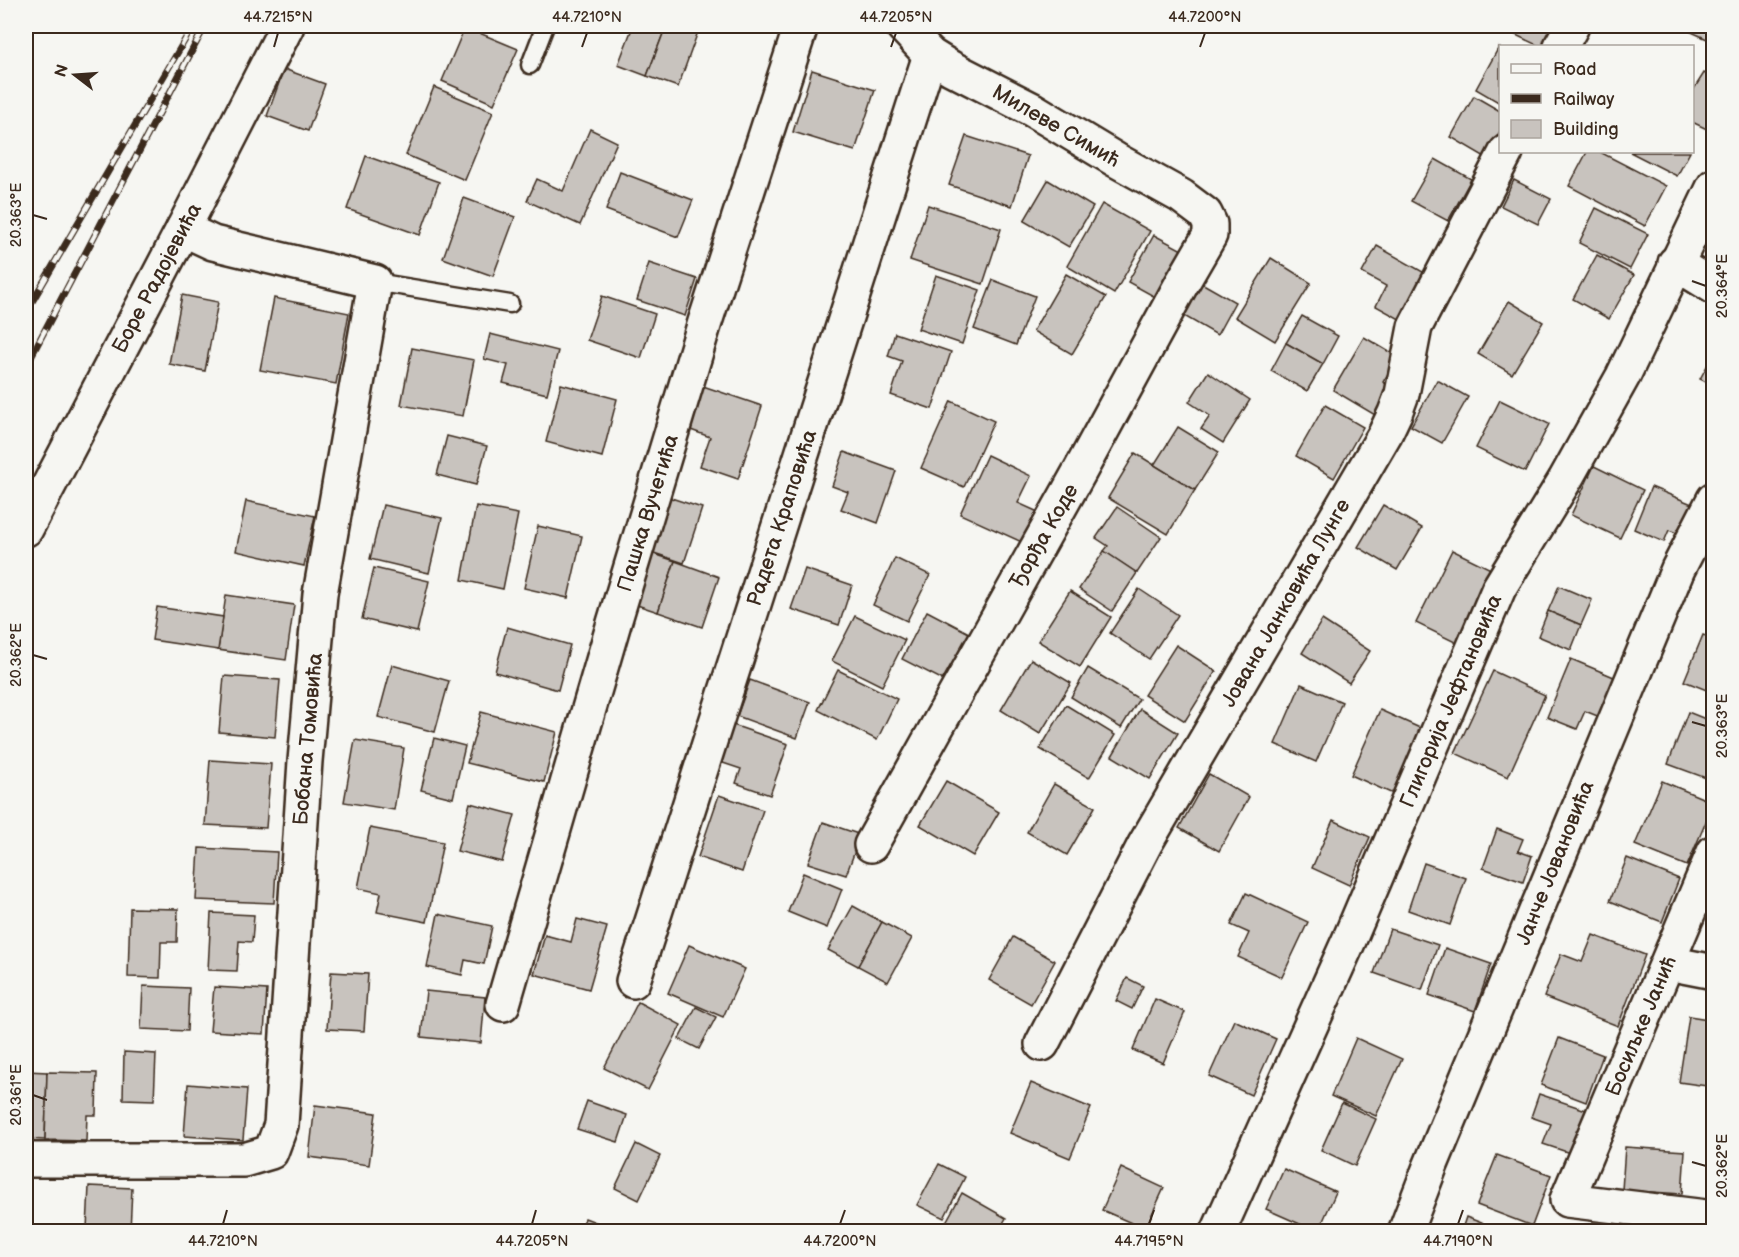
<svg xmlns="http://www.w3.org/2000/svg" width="1739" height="1257" font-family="'Balsamiq Sans',sans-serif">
<rect width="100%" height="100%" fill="#f6f6f2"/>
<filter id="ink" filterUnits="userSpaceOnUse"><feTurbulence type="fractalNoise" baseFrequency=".0167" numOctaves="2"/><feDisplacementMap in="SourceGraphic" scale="12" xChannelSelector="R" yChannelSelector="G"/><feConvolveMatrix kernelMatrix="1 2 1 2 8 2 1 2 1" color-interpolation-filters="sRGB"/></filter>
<g filter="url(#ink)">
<g fill="#c8c3be" stroke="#3b2a1e" stroke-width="1.5">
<path d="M633,26H666L647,76L618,65Z"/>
<path d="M666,26H700L678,87L647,76Z"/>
<path d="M1497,26H1555L1545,46H1539Z"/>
<path d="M1678,26H1714V42Z"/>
<path d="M465,27L518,49L494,104L442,81Z"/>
<path d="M1499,47L1500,48V103L1476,89Z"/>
<path d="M284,69L325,84L308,131L267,116Z"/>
<path d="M812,70L875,90L855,151L793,132Z"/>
<path d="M1704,73L1714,78V121L1709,130L1692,122V92Z"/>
<path d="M434,87L493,112L465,180L406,155Z"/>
<path d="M1474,96L1500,111V131L1485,157L1451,137Z"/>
<path d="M590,129L617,142L580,225L527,201L537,179L563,191Z"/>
<path d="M966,136L1028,156L1012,206L949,185Z"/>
<path d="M1587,152H1600L1666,186L1645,226L1569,186Z"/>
<path d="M1630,152H1690L1677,176Z"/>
<path d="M366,156L439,182L420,235L347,209Z"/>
<path d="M1435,159L1471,179L1448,221L1411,201Z"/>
<path d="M620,172L693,200L678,237L606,210Z"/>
<path d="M1048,180L1093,207L1069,247L1024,221Z"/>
<path d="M1514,180L1551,199L1538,224L1501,206Z"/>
<path d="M464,198L515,217L493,276L443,258Z"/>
<path d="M1102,204L1150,231L1114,294L1067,266Z"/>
<path d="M928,205L1001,229L983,284L910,260Z"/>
<path d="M1596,208L1648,234L1630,269L1579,243Z"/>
<path d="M1154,235L1184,251L1157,298L1128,282Z"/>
<path d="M1377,246L1430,276L1405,322L1376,306L1386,286L1362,273Z"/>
<path d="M1597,255L1634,275L1609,319L1573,299Z"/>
<path d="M1271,258L1311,283L1275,341L1235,317Z"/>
<path d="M649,263L697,279L685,316L637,300Z"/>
<path d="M1066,274L1106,297L1072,354L1033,331Z"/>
<path d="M936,275L980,290L962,344L918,329Z"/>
<path d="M993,280L1035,296L1016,345L974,329Z"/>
<path d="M1198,281L1235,302L1217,335L1179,313Z"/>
<path d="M182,295L218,302L205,371L169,364Z"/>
<path d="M602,296L655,314L641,358L587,340Z"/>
<path d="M274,298L349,313L336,384L260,370Z"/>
<path d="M1509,301L1543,322L1512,374L1478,354Z"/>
<path d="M1302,316L1338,336L1323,364L1286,343Z"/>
<path d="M895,333L951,352L932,409L891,395L902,361L888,356Z"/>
<path d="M490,334L558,351L547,394L503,383L508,365L484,359Z"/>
<path d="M1364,337L1398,357L1383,382L1391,387L1375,415L1333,390Z"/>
<path d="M1286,343L1323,364L1307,391L1271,371Z"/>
<path d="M412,348L474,360L463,416L401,405Z"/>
<path d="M1714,353V386L1700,379Z"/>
<path d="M1208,372L1250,400L1223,443L1201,429L1210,416L1189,402Z"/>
<path d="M1437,380L1468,397L1442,443L1411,426Z"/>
<path d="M561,384L617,399L602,457L546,442Z"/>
<path d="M703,386L762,406L738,479L700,466L710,437L688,429Z"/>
<path d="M1500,400L1549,424L1525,472L1476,448Z"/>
<path d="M951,401L994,421L964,487L921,468Z"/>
<path d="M1325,405L1363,427L1334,478L1296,456Z"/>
<path d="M1178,427L1219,452L1195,490L1154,465Z"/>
<path d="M447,436L487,446L476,485L437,475Z"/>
<path d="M844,452L896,471L878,523L841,509L848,492L832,486Z"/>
<path d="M1135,453L1195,490L1168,534L1108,498Z"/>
<path d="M987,455L1031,476L1018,503L1038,512L1024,543L960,514Z"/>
<path d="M1594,466L1643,490L1620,538L1571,515Z"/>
<path d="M1651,487L1699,507L1687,537L1669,530L1664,542L1634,529Z"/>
<path d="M662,495L702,508L684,563L645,550Z"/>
<path d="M246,501L315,516L304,566L236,551Z"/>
<path d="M383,505L442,518L429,573L370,559Z"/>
<path d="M1383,505L1422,528L1397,570L1358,547Z"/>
<path d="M476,506L518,514L503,589L462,580Z"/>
<path d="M1117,507L1161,537L1137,573L1104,551L1108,546L1096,538Z"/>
<path d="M538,526L582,536L568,598L524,588Z"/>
<path d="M1452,550L1499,573L1463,646L1416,623Z"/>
<path d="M645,551L675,561L658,612L628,602Z"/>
<path d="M1104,551L1137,573L1112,611L1079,589Z"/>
<path d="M895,558L930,575L907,621L873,605Z"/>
<path d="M675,561L719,577L702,627L658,612Z"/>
<path d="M374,568L429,581L417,632L362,619Z"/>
<path d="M805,569L852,585L839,625L791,609Z"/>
<path d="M1559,586L1592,600L1581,625L1548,611Z"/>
<path d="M1139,589L1178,615L1149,659L1110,633Z"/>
<path d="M1070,591L1111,617L1080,667L1038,641Z"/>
<path d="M226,595L294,605L286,660L218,650Z"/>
<path d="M157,607L223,617L218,650L152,640Z"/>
<path d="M927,611L971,634L947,682L902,659Z"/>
<path d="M1548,611L1581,625L1571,650L1538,636Z"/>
<path d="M855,616L905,640L882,686L832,661Z"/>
<path d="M1322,620L1370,651L1349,683L1302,653Z"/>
<path d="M507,627L570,645L558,690L495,672Z"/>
<path d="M1703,635L1714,639V693L1684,681Z"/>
<path d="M1176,645L1216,671L1185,721L1144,695Z"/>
<path d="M1031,659L1071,683L1040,734L1001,710Z"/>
<path d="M1571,659L1621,680L1605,719L1585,711L1577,729L1547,717Z"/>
<path d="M392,665L449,681L435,732L378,717Z"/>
<path d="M1088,668L1139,699L1121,728L1071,697Z"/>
<path d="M838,670L897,699L877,740L818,710Z"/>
<path d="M1493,671L1545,695L1508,777L1455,753Z"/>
<path d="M224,676L280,680L275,737L219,732Z"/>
<path d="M750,680L810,702L797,738L737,716Z"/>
<path d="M1301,684L1342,702L1316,762L1275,744Z"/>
<path d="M1714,704V781L1668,764L1688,712L1708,720Z"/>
<path d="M1066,705L1115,735L1089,778L1040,749Z"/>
<path d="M1140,709L1178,733L1150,779L1112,756Z"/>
<path d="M1380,710L1422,729L1393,794L1351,775Z"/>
<path d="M481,712L557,732L544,782L467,763Z"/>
<path d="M733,725L788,744L770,795L736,783L741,769L720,762Z"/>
<path d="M434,738L465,746L453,798L421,790Z"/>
<path d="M355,740L404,748L394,810L344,802Z"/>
<path d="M210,760L271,764L266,828L205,825Z"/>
<path d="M1209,774L1249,797L1219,851L1179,828Z"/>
<path d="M946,781L999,812L973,856L920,825Z"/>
<path d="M1662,781L1714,803L1687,866L1635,845Z"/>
<path d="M1054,784L1095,807L1067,855L1027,832Z"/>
<path d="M719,795L763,810L742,872L698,857Z"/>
<path d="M470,803L515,815L502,862L457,851Z"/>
<path d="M1333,820L1370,837L1349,885L1312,868Z"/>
<path d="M823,822L861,835L846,875L808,863Z"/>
<path d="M370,828L443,842L427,922L377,912L381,893L358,888Z"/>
<path d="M1497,829L1523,839L1518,851L1532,856L1523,882L1483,868Z"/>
<path d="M199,848L277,852L274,903L196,900Z"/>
<path d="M1627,858L1679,879L1662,922L1610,901Z"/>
<path d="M1424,863L1466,878L1450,925L1408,910Z"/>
<path d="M803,873L842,889L827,928L788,912Z"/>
<path d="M1246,893L1308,922L1282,977L1238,957L1249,933L1231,925Z"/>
<path d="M853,906L882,922L858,966L828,950Z"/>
<path d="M130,908L178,909L177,942H161L160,978L128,977Z"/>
<path d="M211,913L254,915L252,942L239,941L237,971L208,970Z"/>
<path d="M438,914L492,926L484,964L465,960L462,975L427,967Z"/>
<path d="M577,919L607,927L589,989L534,974L545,935L571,942Z"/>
<path d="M882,922L912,938L888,982L858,966Z"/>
<path d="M1390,929L1438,945L1422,990L1374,973Z"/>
<path d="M1593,935L1645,955L1618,1026L1544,997L1561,954L1582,962Z"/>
<path d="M1013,937L1055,961L1031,1004L989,980Z"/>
<path d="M689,945L745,969L723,1017L668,993Z"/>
<path d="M1445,948L1491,964L1475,1011L1429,995Z"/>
<path d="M331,972L368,974L364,1031L327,1029Z"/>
<path d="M1127,978L1143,986L1132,1009L1116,1001Z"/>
<path d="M143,986L189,988L187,1031L141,1029Z"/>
<path d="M214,987L267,990L264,1034L210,1031Z"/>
<path d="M426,991L485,997L481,1043L421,1037Z"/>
<path d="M1155,999L1185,1012L1163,1063L1133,1050Z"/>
<path d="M638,1002L681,1025L648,1090L604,1068Z"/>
<path d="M696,1007L716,1017L699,1049L679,1039Z"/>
<path d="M1689,1016L1714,1020V1087L1679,1082Z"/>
<path d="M1234,1020L1276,1039L1251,1095L1209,1076Z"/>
<path d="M1356,1038L1402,1059L1376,1116L1331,1096Z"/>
<path d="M1559,1038L1603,1055L1586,1102L1541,1085Z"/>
<path d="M124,1052L156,1054L154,1100L123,1099Z"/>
<path d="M26,1071L47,1072L45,1140L26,1139Z"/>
<path d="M47,1072L97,1073L96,1115H87L86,1141L45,1140Z"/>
<path d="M1031,1083L1091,1108L1070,1158L1010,1133Z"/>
<path d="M188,1084L247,1089L243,1140L184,1136Z"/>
<path d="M1539,1094L1586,1110L1570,1153L1543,1144L1551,1124L1531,1117Z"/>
<path d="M587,1101L627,1115L618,1142L577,1129Z"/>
<path d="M1342,1103L1376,1119L1355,1166L1321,1150Z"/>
<path d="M315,1105L376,1113L369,1165L309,1157Z"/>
<path d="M636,1144L660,1156L639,1200L615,1188Z"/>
<path d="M1625,1147L1685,1151L1682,1194L1622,1190Z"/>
<path d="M1497,1155L1551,1175L1532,1226L1477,1205Z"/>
<path d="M939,1164L965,1177L944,1218L917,1205Z"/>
<path d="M1121,1168L1164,1188L1145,1229L1102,1210Z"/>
<path d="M1284,1169L1336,1192L1318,1232L1266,1209Z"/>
<path d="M89,1186L132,1188L130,1231L87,1229Z"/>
<path d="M962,1193L1006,1218L998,1232H963L946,1222Z"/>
<path d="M1466,1217L1505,1232H1461Z"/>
<path d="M585,1218L621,1232H580Z"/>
</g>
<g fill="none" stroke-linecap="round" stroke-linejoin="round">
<defs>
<g id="lane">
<path d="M530,65L545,26"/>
<path d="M375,282L510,304"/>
</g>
<g id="street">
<path d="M1561,46L1572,26"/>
<path d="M1675,263L1714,287"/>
<path d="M26,529L183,229L287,26"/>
<path d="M871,845L1080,471L1181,285L1210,235V224L1205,214L1181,196L1116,160L1033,110L951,68L930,55L903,26"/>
<path d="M1714,852L1567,1200L1714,1218"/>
<path d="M1668,963L1714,972"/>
<path d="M633,981L930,55"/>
<path d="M503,1004L614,623L705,322L801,26"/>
<path d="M1042,1044L1145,844L1385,434L1395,413L1402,394L1415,327L1506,152"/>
<path d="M26,1160H244L271,1152L281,1125L305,761L320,594L375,282L213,243L183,229"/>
<path d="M1218,1232L1350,938L1499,588L1565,480L1623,376L1714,186"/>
<path d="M1405,1232L1430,1167L1678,569L1714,499"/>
</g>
</defs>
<use href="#lane" stroke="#3b2a1e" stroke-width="21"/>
<use href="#street" stroke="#3b2a1e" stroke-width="38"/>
<use href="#lane" stroke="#f6f6f2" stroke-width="16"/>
<use href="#street" stroke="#f6f6f2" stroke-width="33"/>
<defs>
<g id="rail">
<path d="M26,312L193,26"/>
<path d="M26,366L205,26"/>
</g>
</defs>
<use href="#rail" stroke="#3b2a1e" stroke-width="7"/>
<use href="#rail" stroke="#f6f6f2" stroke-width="4.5" stroke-dasharray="14" stroke-linecap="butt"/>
</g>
</g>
<path fill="none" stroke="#3b2a1e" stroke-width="2" d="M274,47L278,33M582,47L587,33M891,47L896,33M1200,47L1205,33M33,215L47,219M1692,281L1706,286M33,655L47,659M1692,722L1706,726M33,1095L47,1100M1692,1162L1706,1166M223,1224L227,1210M532,1224L536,1210M840,1224L845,1210M1149,1224L1154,1210M1458,1224L1463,1210"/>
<g text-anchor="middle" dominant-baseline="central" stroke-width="4.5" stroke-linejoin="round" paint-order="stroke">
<g font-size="21" fill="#3b2a1e" stroke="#f6f6f2">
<text transform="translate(1056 126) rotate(30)">Милеве Симић</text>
<text transform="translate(157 278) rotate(-62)">Боре Радојевића</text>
<text transform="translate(648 513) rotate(-73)">Пашка Вучетића</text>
<text transform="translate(782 518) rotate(-72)">Радета Краповића</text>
<text transform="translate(1044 536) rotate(-60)">Ђорђа Коде</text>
<text transform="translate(1286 603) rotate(-60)">Јована Јанковића Лунге</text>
<text transform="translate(1451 701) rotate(-67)">Глигорија Јефтановића</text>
<text transform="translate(308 739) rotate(-85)">Бобана Томовића</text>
<text transform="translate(1555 863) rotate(-68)">Јанче Јовановића</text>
<text transform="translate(1641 1026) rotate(-67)">Босиљке Јанић</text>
</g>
</g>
<rect width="1739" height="1257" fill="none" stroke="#f6f6f2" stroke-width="66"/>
<rect x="1499" y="45" width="195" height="108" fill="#f6f6f2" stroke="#aba49d" stroke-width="1.5"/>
<rect x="1511" y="64" width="30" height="9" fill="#f6f6f2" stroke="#aba49d" stroke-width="1.5"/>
<text x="1553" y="75" font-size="18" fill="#3b2a1e">Road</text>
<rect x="1511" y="94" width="30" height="9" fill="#3b2a1e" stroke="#aba49d" stroke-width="1.5"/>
<text x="1553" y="105" font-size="18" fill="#3b2a1e">Railway</text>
<rect x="1511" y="120" width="30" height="18" fill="#c8c3be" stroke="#aba49d" stroke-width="1.5"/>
<text x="1553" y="135" font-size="18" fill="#3b2a1e">Building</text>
<g transform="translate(75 75) rotate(287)" stroke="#f6f6f2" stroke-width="4.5" paint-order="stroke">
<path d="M0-4.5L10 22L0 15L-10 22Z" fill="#3b2a1e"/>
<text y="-9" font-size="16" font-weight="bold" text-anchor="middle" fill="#3b2a1e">N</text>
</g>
<rect x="33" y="33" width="1673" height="1191" fill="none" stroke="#3b2a1e" stroke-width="2"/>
<g font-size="15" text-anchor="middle" fill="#3b2a1e">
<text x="278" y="22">44.7215°N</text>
<text x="587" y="22">44.7210°N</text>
<text x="896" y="22">44.7205°N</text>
<text x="1205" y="22">44.7200°N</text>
<text transform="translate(16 215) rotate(-90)" y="5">20.363°E</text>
<text transform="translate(1722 286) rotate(-90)" y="5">20.364°E</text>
<text transform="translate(16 655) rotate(-90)" y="5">20.362°E</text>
<text transform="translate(1722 726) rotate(-90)" y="5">20.363°E</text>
<text transform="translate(16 1095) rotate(-90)" y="5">20.361°E</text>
<text transform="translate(1722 1166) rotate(-90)" y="5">20.362°E</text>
<text x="223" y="1246">44.7210°N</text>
<text x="532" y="1246">44.7205°N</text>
<text x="840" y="1246">44.7200°N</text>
<text x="1149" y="1246">44.7195°N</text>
<text x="1458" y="1246">44.7190°N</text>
</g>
</svg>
